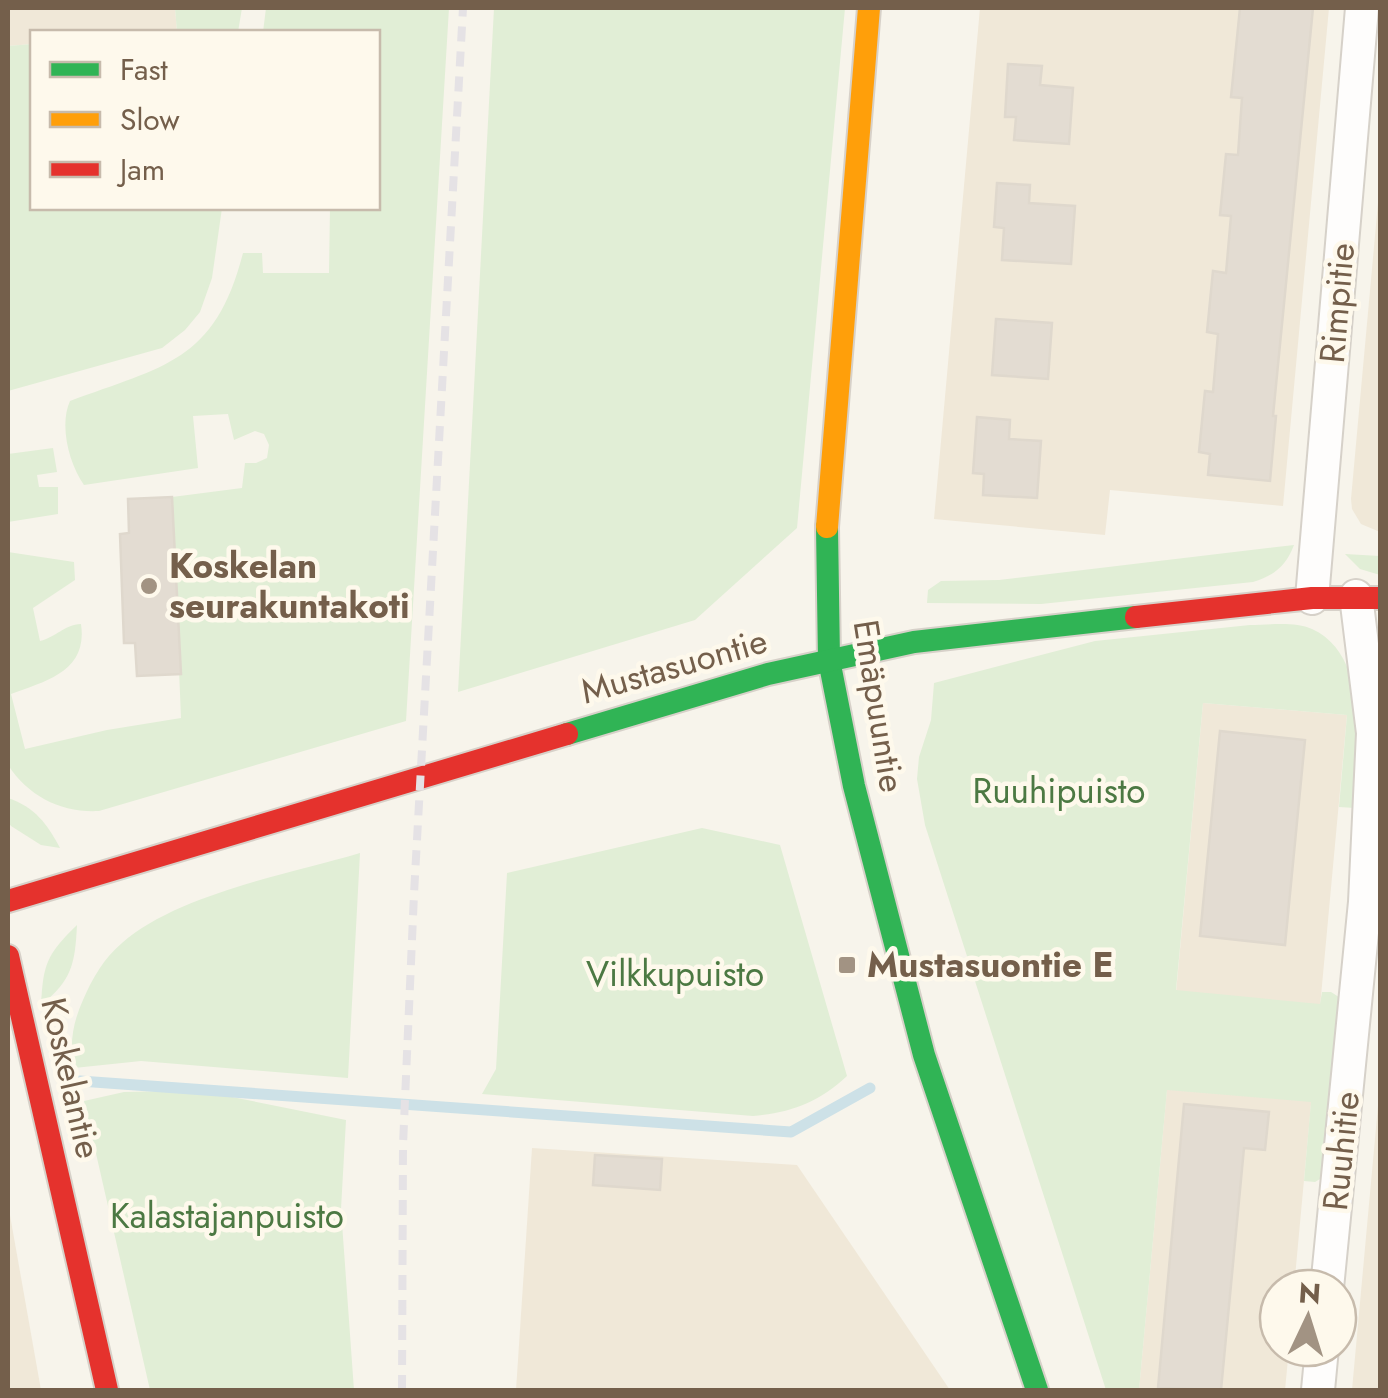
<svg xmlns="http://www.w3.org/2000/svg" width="1388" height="1398" font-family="Jost,sans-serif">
<rect width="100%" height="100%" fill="#f7f4eb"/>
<g fill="#f0e8d8">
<path d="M8,8H175L177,32H32V44L8,46Z"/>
<path d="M980,8H1329L1283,506L1110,490L1105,535L934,519Z"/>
<path d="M1380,181V532L1361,524L1352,509L1351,499Z"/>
<path d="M1203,703L1347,715L1294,1288H1278V1348H1289L1285,1390H1139Z"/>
<path d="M1380,1084V1390H1352Z"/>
<path d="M532,1148L797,1165L950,1390H516Z"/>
<path d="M8,1204L41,1390H8Z"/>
</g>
<g fill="#e1eed6">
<path d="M175,8H242L238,32H177Z"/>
<path d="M266,8H449L406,721L99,811C62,813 29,797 8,765V552L74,562L75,580L33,608L40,641C56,637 64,625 81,624C88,671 47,681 11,694L25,749L107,730L181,718L172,497L242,488L245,463H256L267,458L269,445L264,434L255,431L234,440L228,414L193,416L198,468L84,485C69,464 59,425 70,401C164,366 215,362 243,253H262L263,273H329L330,208H378V32H263Z"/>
<path d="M494,8H845L797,528L695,620L458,692Z"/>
<path d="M32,44V208H222L212,278L200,312L185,330L162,348L8,391V46Z"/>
<path d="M53,448L57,472L37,475L39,487H58V514L8,522V454Z"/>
<path d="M1294,545C1286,566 1275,575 1253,582L1041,604L927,603L928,590L941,581L999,580Z"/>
<path d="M1345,554L1380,556V575L1360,569Z"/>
<path d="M1250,625C1268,625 1295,621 1312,629C1372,656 1357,755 1355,808L1339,807L1347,715L1203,703L1176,990L1320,1004L1322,992H1331L1342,999L1325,1176L1315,1182L1304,1181L1311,1102L1167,1090L1139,1390H1106L925,825L917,779L919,757L931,720L934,683L1095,641Z"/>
<path d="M8,798C35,807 47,824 60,848L41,845L11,826L8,822Z"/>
<path d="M702,828L780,845L847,1076C820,1102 790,1113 753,1116L482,1094L496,1069L507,873Z"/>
<path d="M360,853L348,1078L141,1061L74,1068C69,1044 73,1022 83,1000C92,979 104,958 122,943C178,894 289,874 360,853Z"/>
<path d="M77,925C75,964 72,980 41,1005C43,964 47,954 77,925Z"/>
<path d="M167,1091L227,1096L346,1120L341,1209L354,1390H150L84,1101L124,1092Z"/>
</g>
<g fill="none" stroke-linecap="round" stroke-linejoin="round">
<path stroke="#cde1e7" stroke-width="11" d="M80,1081L791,1132L870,1088"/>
</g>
<g fill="#e3dcd2" stroke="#dfd8cd" stroke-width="2.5">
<path d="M1240,8H1313L1273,416H1276L1270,481L1208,475L1210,454L1199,452L1205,391L1213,392L1218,334L1207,332L1213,271L1226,273L1231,216L1220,215L1226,154L1238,155L1242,98L1231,97Z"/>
<path d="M1008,64L1042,66L1040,85L1073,88L1069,144L1014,140L1016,117H1005Z"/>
<path d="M997,183L1030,185L1029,203L1075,206L1071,264L1002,260L1004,228L994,227Z"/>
<path d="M996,319L1052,323L1048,379L992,375Z"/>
<path d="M977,417L1010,420L1009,439L1041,441L1037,498L983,495L984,474L973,473Z"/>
<path d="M172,497L181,674L137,676L135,643H124L120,534L129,533L128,499Z"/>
<path d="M1220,731L1305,740L1285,945L1200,936Z"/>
<path d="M1184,1104L1269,1112L1265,1150L1244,1148L1221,1390L1158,1388Z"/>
<path d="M595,1155L662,1159L660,1190L593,1185Z"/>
</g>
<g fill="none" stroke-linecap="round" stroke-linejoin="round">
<defs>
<g id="street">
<path d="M1312,598L1362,8"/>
<path d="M1327,1288L1365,902L1373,733L1356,596"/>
<path d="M1318,1390L1322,1348"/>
</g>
<g id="fast">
<path d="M827,527L829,660L854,786L924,1055L1037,1390"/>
<path d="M567,734L768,674L914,642L1136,617"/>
</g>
<path id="slow" d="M827,527L869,8"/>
<g id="jam">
<path d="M1136,617L1312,598H1380"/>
<path d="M8,901L567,734"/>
<path d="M8,956L107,1390"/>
</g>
</defs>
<use href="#street" stroke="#d6d1c9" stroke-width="36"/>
<use href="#fast" stroke="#d7d1c9" stroke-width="26"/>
<use href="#slow" stroke="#d7d1c9" stroke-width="26"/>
<use href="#jam" stroke="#d7d1c9" stroke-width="26"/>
<use href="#street" stroke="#fefdfc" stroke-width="32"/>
<use href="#fast" stroke="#30b455" stroke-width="22"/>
<use href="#slow" stroke="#ff9f0a" stroke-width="22"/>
<use href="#jam" stroke="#e5322d" stroke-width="22"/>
<path stroke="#e5e2e5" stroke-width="8" stroke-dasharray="15 10" stroke-linecap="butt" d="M402,1390L403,1145L414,894L463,8"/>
</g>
<g fill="#a29383" stroke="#fef9ec" stroke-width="4">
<circle cx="149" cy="586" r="10"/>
<rect x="837" y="955" width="20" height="20" rx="5"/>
</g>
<g text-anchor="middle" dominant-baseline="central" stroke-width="9" stroke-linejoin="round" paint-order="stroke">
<g font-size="35" fill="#745f4b" stroke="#fef9ec">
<text transform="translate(1337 303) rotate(-85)">Rimpitie</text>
<text transform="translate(674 666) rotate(-16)">Mustasuontie</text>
<text transform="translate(879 706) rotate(81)">Emäpuuntie</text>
<text transform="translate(71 1078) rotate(77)">Koskelantie</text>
<text transform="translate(1341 1151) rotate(-84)">Ruuhitie</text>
</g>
<g font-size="35" font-weight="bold" fill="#745f4b" stroke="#fef9ec" text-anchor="start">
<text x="169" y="566">Koskelan<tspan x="169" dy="40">seurakuntakoti</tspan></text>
<text x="867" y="965">Mustasuontie E</text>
</g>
<g font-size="35" fill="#4c7943" stroke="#fef9ec">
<text x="1059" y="791">Ruuhipuisto</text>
<text x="675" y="974">Vilkkupuisto</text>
<text x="227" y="1216">Kalastajanpuisto</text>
</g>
</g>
<rect width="1388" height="1398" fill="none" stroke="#745f4b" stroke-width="20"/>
<rect x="30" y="30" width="350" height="180" fill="#fef9ec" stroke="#c7bbac" stroke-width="2.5"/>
<rect x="50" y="62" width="50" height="15" fill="#30b455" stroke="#c7bbac" stroke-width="2.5"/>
<text x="120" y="80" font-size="30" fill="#745f4b">Fast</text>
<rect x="50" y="112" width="50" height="15" fill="#ff9f0a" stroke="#c7bbac" stroke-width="2.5"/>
<text x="120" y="130" font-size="30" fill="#745f4b">Slow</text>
<rect x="50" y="162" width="50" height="15" fill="#e5322d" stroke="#c7bbac" stroke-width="2.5"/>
<text x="120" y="180" font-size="30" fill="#745f4b">Jam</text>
<g transform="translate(1308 1318) rotate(4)"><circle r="48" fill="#fef9ec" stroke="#c7bbac" stroke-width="2.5"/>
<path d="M0-8L18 38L0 25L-18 38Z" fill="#a29383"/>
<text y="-15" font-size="28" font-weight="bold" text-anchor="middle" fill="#745f4b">N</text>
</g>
</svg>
